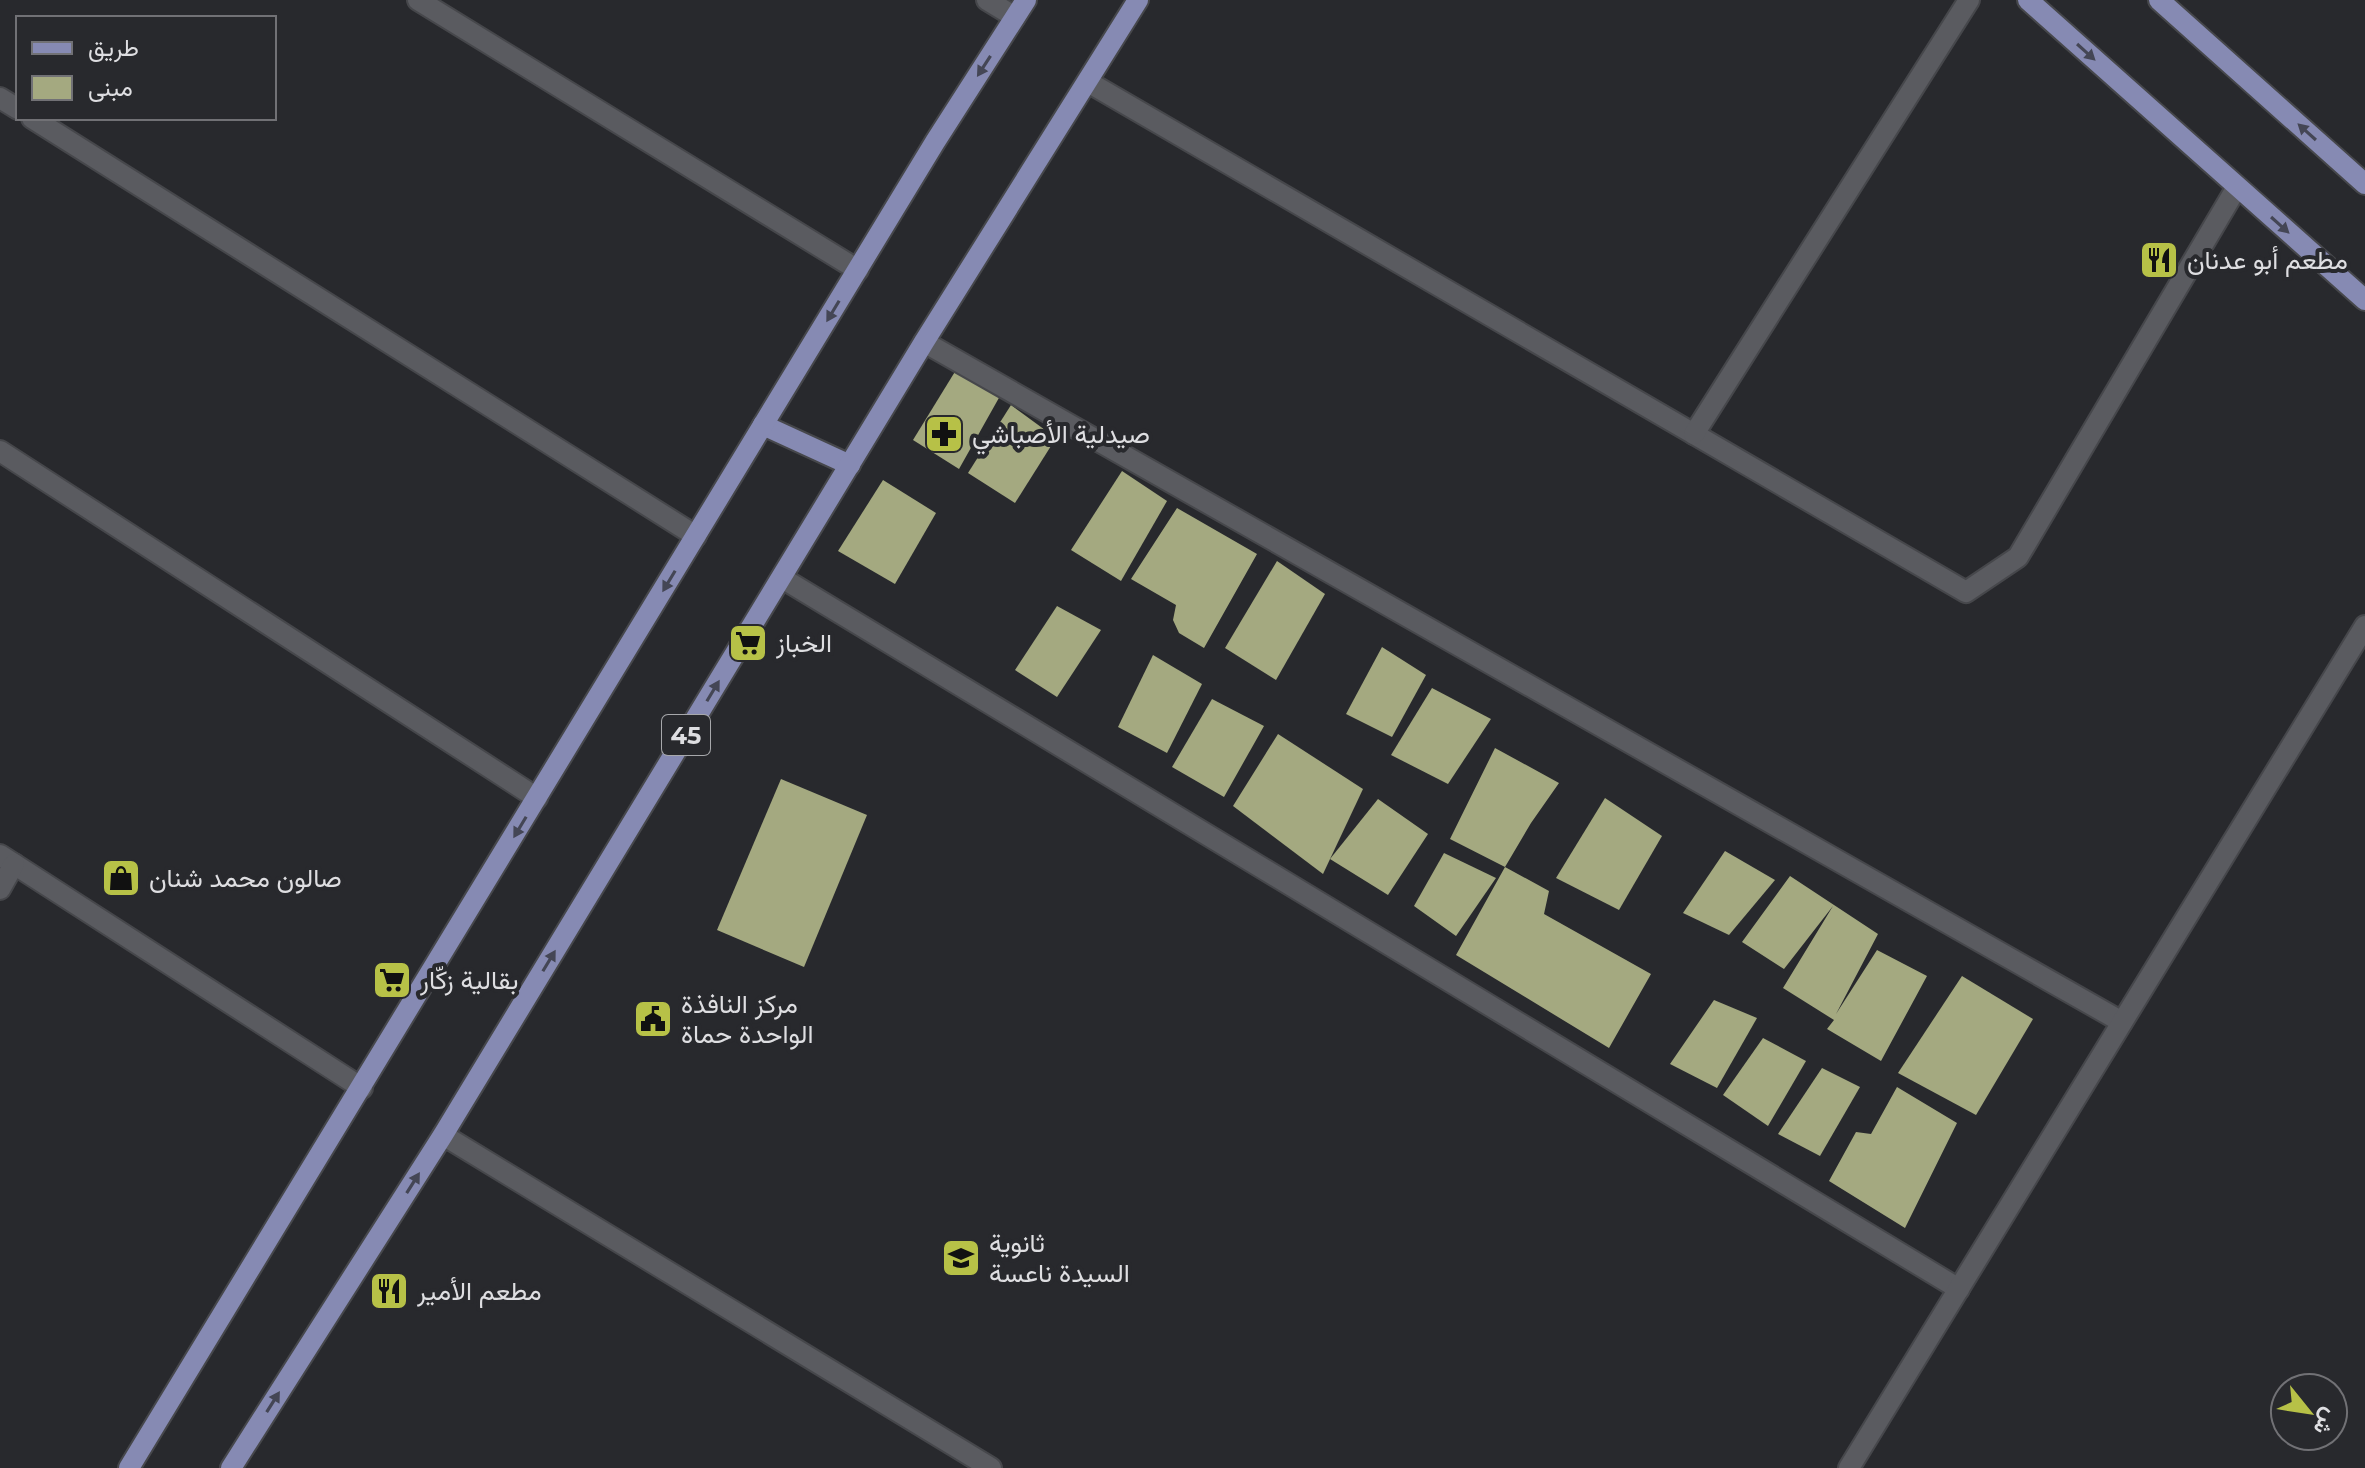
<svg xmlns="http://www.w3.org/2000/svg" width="2365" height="1468" font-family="Montserrat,Vazirmatn,sans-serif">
<rect width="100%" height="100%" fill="#28292d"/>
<g fill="#a4a980">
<path d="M956,370L1000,396L959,469L913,440Z"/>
<path d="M1011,405L1056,438L1015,503L968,473Z"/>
<path d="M1122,471L1167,501L1121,581L1071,550Z"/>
<path d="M883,480L936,513L895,584L838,551Z"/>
<path d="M1177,508L1257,554L1204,648L1179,633L1173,620L1176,605L1131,579Z"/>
<path d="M1277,561L1325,594L1276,680L1225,648Z"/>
<path d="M1057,606L1101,630L1057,697L1015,670Z"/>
<path d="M1382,647L1426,675L1392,737L1346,714Z"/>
<path d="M1153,655L1202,684L1167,753L1118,727Z"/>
<path d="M1432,688L1491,719L1448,784L1391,755Z"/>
<path d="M1212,699L1264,726L1224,797L1172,767Z"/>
<path d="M1278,734L1363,789L1323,874L1233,806Z"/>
<path d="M1495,748L1559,783L1531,823L1505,867L1450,839Z"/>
<path d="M781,779L867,815L804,967L717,930Z"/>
<path d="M1605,798L1662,836L1619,910L1556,878Z"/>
<path d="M1378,799L1428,834L1388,895L1330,859Z"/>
<path d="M1725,851L1775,880L1729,935L1683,913Z"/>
<path d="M1444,853L1496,878L1456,936L1414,906Z"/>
<path d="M1505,867L1549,891L1544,914L1651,974L1609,1048L1456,955Z"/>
<path d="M1790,876L1878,934L1836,1014L1877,950L1927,976L1881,1061L1827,1029L1834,1020L1783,988L1833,906L1784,969L1742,942Z"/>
<path d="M1962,976L2033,1019L1976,1115L1898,1073Z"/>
<path d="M1714,1000L1757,1018L1717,1088L1670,1064Z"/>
<path d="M1763,1038L1806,1061L1768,1126L1723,1095Z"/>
<path d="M1822,1068L1860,1087L1820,1156L1778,1134Z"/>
<path d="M1897,1087L1957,1123L1905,1228L1829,1181L1856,1132L1871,1134Z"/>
</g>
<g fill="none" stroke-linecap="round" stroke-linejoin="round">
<defs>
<g id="minor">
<path d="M418,0L858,270"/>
<path d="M987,0L1015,17"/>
<path d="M1088,82L1966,592L2018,557L2237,187"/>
<path d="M0,98L18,109"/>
<path d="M32,118L696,536"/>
<path d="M924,342L2122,1022"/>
<path d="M1694,434L1969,0"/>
<path d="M0,451L537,798"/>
<path d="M782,578L1959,1289"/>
<path d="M0,855L362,1088"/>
<path d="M0,889L14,864"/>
<path d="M443,1135L991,1468"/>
<path d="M1849,1468L2365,626"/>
</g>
<g id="major">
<path d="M2028,0L2365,300"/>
<path d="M2159,0L2365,184"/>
<path d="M763,425L850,465"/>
<path d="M129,1468L935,142L1026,0"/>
<path d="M231,1468L443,1135L924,342L1138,0"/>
</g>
</defs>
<use href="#minor" stroke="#46474b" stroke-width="24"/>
<use href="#major" stroke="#46474b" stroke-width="24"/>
<use href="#minor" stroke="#5a5b60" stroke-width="20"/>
<use href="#major" stroke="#868ab3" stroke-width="20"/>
</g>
<defs><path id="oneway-solid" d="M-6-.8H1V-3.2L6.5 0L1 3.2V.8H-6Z" transform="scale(2)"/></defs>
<g fill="#444655">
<use href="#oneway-solid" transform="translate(2086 52) rotate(42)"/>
<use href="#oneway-solid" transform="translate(984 66) rotate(123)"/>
<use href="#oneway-solid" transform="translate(2307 132) rotate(-138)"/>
<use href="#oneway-solid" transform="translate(2280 225) rotate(42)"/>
<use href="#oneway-solid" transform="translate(833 311) rotate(121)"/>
<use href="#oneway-solid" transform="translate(669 581) rotate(121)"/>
<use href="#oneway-solid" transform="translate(713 691) rotate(-59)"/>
<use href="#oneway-solid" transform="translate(520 827) rotate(121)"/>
<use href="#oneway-solid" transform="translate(549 961) rotate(-59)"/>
<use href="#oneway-solid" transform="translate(413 1183) rotate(-58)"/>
<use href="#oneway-solid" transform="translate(273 1402) rotate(-58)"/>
</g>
<defs>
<symbol id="restaurant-square" viewBox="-11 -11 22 22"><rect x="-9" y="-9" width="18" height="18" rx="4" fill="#b7c147" stroke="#28292d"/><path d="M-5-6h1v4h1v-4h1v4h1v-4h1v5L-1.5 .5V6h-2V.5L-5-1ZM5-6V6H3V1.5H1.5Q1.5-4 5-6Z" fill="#111"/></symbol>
<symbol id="pharmacy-square" viewBox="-11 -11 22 22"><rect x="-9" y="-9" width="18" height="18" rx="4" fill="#b7c147" stroke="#28292d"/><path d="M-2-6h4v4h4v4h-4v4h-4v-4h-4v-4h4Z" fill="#111"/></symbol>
<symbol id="supermarket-square" viewBox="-11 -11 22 22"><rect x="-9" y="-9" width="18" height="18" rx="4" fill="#b7c147" stroke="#28292d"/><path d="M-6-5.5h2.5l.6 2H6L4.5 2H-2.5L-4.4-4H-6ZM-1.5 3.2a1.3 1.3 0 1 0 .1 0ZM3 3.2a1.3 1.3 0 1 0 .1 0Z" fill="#111"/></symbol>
<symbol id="shop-square" viewBox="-11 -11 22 22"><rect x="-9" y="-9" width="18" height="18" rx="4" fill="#b7c147" stroke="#28292d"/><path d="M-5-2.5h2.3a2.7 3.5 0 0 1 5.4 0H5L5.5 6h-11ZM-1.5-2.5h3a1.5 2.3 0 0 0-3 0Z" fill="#111"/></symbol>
<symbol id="civic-square" viewBox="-11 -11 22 22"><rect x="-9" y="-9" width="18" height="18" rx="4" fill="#b7c147" stroke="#28292d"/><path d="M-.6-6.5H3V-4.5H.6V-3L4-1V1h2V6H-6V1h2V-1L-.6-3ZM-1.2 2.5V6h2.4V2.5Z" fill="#111"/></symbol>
<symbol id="school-square" viewBox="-11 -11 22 22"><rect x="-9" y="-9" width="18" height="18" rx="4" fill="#b7c147" stroke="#28292d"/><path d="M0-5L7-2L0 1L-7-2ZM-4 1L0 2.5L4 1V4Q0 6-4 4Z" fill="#111"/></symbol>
</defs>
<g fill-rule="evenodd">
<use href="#restaurant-square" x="2137" y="238" width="44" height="44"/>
<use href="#pharmacy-square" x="922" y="412" width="44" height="44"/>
<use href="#supermarket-square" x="726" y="621" width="44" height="44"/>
<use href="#shop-square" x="99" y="856" width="44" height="44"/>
<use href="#supermarket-square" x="370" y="958" width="44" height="44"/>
<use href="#civic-square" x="631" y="997" width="44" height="44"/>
<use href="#school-square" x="939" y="1236" width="44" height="44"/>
<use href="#restaurant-square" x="367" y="1269" width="44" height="44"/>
</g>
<g text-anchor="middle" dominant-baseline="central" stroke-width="8" stroke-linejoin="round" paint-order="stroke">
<rect fill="#28292d" stroke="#a7a8ab" stroke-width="2" x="662" y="715" width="48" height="40" rx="6"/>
<g font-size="24" font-weight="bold" fill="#dedee1">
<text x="686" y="735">45</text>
</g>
<g font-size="26" fill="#dedee1" stroke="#28292d" text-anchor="start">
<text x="2187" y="260">مطعم أبو عدنان</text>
<text x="972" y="434">صيدلية الأصباشي</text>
<text x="776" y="643">الخباز</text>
<text x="149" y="878">صالون محمد شنان</text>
<text x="420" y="980">بقالية زكّار</text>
<text x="681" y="1004">مركز النافذة<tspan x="681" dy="30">الواحدة حماة</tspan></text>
<text x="989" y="1243">ثانوية<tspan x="989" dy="30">السيدة ناعسة</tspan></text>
<text x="417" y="1291">مطعم الأمير</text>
</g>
</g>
<rect x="16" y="16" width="260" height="104" fill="#28292d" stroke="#717175" stroke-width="2"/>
<rect x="32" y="42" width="40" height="12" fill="#868ab3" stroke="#717175" stroke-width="2"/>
<text x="88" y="56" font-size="24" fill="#dedee1">طريق</text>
<rect x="32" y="76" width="40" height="24" fill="#a4a980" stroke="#717175" stroke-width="2"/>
<text x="88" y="96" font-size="24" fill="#dedee1">مبنى</text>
<g transform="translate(2309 1412) rotate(120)"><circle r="38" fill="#28292d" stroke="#717175" stroke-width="2"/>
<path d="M0-6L14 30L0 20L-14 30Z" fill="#b7c147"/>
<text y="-12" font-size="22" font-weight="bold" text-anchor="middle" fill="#dedee1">ش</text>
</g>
</svg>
